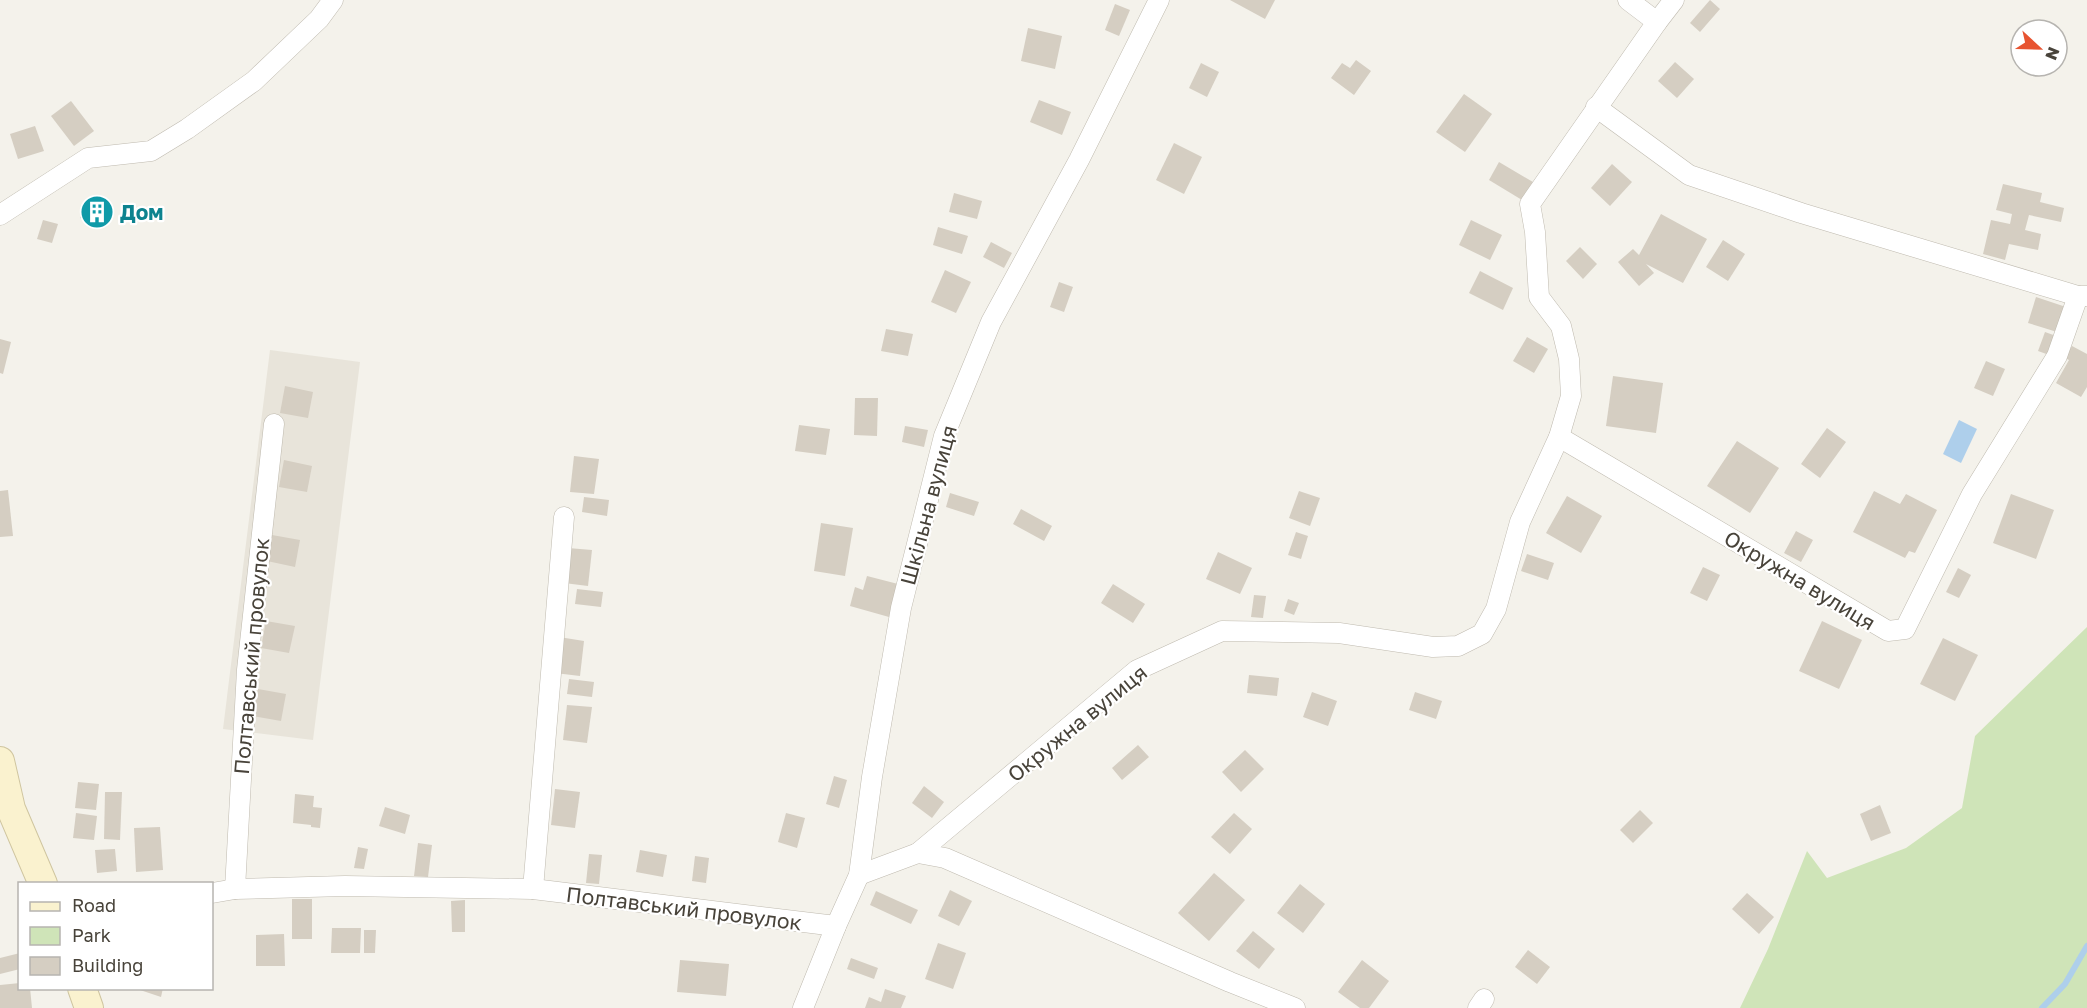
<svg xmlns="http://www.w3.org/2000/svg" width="2087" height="1008" font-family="'Golos Text',sans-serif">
<rect width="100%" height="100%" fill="#f4f2eb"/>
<path fill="#e8e4da" d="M270,350L360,362L313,740L223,729Z"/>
<path fill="#cfe4b8" d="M2087,627V1008H1740L1768,949L1807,851L1827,878L1906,848L1962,808L1975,736Z"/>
<path fill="#aecfeb" d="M1959,420L1977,429L1961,463L1943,454Z"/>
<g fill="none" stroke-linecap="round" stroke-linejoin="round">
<path stroke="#aecfeb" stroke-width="6" d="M2042,1008L2065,984L2087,946"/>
</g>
<g fill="#d5cec2">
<path d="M1230,0H1275L1265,19Z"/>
<path d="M1710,0L1720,9L1700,32L1690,23Z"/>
<path d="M1115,4L1130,10L1119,36L1105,30Z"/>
<path d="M1028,28L1062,36L1055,69L1021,61Z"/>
<path d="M1356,60L1371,71L1354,95L1331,78L1342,63L1350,68Z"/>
<path d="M1675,62L1694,79L1677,98L1658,81Z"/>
<path d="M1201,63L1219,72L1207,97L1189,88Z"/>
<path d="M1464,94L1492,114L1465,152L1436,132Z"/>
<path d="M1039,100L1071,112L1062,135L1030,122Z"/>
<path d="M71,101L94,131L74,146L51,116Z"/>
<path d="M35,126L44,151L18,159L10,134Z"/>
<path d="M1174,143L1202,157L1184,194L1156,180Z"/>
<path d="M1499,162L1533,182L1522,200L1489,180Z"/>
<path d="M1612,164L1632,182L1610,206L1591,188Z"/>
<path d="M2003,184L2042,193L2040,202L2064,208L2061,222L2029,215L2025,230L2041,234L2038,250L2009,244L2005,260L1983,254L1991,220L2010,224L2012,214L1996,210Z"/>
<path d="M954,193L982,201L977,219L949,212Z"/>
<path d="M88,197L113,206L106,227L80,218Z"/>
<path d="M1661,214L1707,239L1683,283L1646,264L1654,273L1639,286L1618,262L1633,249L1639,255Z"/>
<path d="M43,220L58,224L52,243L37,239Z"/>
<path d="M1471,220L1502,235L1490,260L1459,245Z"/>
<path d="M938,227L968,236L962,254L933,245Z"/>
<path d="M1723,240L1745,254L1728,281L1706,267Z"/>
<path d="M991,242L1012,253L1004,268L983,257Z"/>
<path d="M1580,247L1597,264L1583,279L1566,261Z"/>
<path d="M945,270L971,282L956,313L931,302Z"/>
<path d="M1480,271L1513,288L1503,310L1469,293Z"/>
<path d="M1059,282L1073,287L1064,312L1050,307Z"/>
<path d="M2036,297L2066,307L2057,332L2028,323Z"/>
<path d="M886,329L913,334L908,356L881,351Z"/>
<path d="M2045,332L2059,337L2052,356L2038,351Z"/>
<path d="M1527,337L1548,349L1534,373L1513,361Z"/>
<path d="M0,339L11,342L3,374L0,373Z"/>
<path d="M2072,346L2087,354V387L2081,397L2056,383L2069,360L2065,358Z"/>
<path d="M1986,361L2005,369L1993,396L1974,388Z"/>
<path d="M1613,376L1663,383L1656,433L1606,426Z"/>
<path d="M285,386L313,392L308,418L280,413Z"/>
<path d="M855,398H878L877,436L854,435Z"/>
<path d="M799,425L830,429L826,455L795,451Z"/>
<path d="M905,426L928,430L924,447L902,442Z"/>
<path d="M1827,428L1846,442L1820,478L1801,464Z"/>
<path d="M1737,441L1779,468L1750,513L1707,486Z"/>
<path d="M574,456L599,459L594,494L570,492Z"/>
<path d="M284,460L312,466L307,492L279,487Z"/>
<path d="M8,490L13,536L0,537V491Z"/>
<path d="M1299,491L1320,498L1310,526L1289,518Z"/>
<path d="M1874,491L1900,504L1906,494L1937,510L1915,553L1909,551L1905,558L1853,532Z"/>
<path d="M950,493L979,502L974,516L946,507Z"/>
<path d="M2011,494L2054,510L2036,559L1993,543Z"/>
<path d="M1567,496L1602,516L1581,553L1546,533Z"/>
<path d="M584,497L609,500L607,516L582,512Z"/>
<path d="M1021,509L1052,526L1044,541L1013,524Z"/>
<path d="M821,523L853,528L845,576L814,571Z"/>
<path d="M1796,531L1813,540L1801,562L1784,553Z"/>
<path d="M1296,532L1308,536L1301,559L1288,555Z"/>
<path d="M272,535L300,540L295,567L267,561Z"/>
<path d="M568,548L592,550L588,586L564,583Z"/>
<path d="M1218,552L1252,568L1240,594L1206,579Z"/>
<path d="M1527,554L1554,563L1548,580L1521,571Z"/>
<path d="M1703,567L1720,575L1707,601L1690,593Z"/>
<path d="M1958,568L1971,575L1959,598L1946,592Z"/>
<path d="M867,576L898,584L889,617L850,606L855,587L863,590Z"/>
<path d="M1113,584L1145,604L1133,623L1101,603Z"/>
<path d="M577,589L603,592L601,607L575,604Z"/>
<path d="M1254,595L1266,596L1263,618L1251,617Z"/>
<path d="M1288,599L1299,603L1294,615L1284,611Z"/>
<path d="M266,621L295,626L289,653L261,648Z"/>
<path d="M1822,621L1862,640L1839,689L1799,671Z"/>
<path d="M559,637L584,641L580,676L555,673Z"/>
<path d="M1943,638L1978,655L1955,701L1920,684Z"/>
<path d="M1249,675L1279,678L1277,696L1247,693Z"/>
<path d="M569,679L594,682L592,697L567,694Z"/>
<path d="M258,689L286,694L281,721L253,716Z"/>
<path d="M1312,692L1337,701L1328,726L1303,717Z"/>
<path d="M1415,692L1442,701L1436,719L1409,710Z"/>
<path d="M567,705L592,707L587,743L563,740Z"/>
<path d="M1138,745L1149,757L1122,780L1112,768Z"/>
<path d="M1245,750L1264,769L1241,792L1222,772Z"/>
<path d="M834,776L847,780L839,808L826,804Z"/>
<path d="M78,782L99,784L96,810L75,808Z"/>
<path d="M924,786L944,802L932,818L912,803Z"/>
<path d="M555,789L580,792L575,828L551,825Z"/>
<path d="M105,792H122L120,840L104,839Z"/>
<path d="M295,794L314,796L313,807L322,808L320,828L311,827V825L293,823Z"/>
<path d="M1880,805L1891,833L1871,841L1860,814Z"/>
<path d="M385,807L410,815L405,834L379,826Z"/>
<path d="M1640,810L1653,823L1633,843L1620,830Z"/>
<path d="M76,813L97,816L94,840L73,838Z"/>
<path d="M786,813L805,818L797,848L778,842Z"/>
<path d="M1234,813L1252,829L1230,854L1211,837Z"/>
<path d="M160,827L163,870L136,872L134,828Z"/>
<path d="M418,843L432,845L428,877L414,876Z"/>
<path d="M358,847L368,849L364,869L354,868Z"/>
<path d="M115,849L117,871L97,873L95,850Z"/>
<path d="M640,850L667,855L663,877L636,872Z"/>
<path d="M589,854L602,855L599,884L586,883Z"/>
<path d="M695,856L709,858L706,883L692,881Z"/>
<path d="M1214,873L1245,900L1209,941L1178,913Z"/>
<path d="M1300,884L1325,904L1303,933L1277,913Z"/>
<path d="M950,890L972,901L959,926L938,916Z"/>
<path d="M876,891L918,910L911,924L870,905Z"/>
<path d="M1747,893L1774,917L1759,934L1732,909Z"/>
<rect x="292" y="899" width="20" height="40"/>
<path d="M465,900V932H452L451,901Z"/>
<path d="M332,928H361L360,953H331Z"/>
<path d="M364,930H376L375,953H364Z"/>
<path d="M1253,931L1275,949L1259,969L1236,951Z"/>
<path d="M284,934L285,966H256V935Z"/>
<path d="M938,943L966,953L953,989L925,979Z"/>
<path d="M1528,950L1550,967L1537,984L1515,967Z"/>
<path d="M20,953V969L0,974V958Z"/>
<path d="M851,958L878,968L874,979L847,969Z"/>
<path d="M680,960L729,964L726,996L677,992Z"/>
<path d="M1362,960L1389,981L1369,1008H1360L1338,992Z"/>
<path d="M20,983V988H30L32,1008H0V985Z"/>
<path d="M134,988H163L161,997Z"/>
<path d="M885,989L906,996L901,1008H865L869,997L881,1002Z"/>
</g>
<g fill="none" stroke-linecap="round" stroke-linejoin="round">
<defs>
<g id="street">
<path d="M1657,22L1674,0"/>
<path d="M1596,107L1689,175L1801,213L2078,296H2087"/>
<path d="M0,215L88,158L151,151L187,129L254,81L319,19L333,0"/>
<path d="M1559,437L1888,631L1905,629L1972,494L2057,356L2078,296"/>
<path d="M859,875L918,853"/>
<path d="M235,889L247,670L274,424"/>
<path d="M533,889L564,517"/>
<path d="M212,893L235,889L345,886L533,889L836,926"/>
<path d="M803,1008L836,926L859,875L872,777L901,608L944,436L991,322L1079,160L1159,0"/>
<path d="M1295,1008L1230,982L945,858L918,853L1137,670L1222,631L1339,633L1433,647L1458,646L1482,634L1496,609L1520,522L1559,437L1571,396L1569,359L1561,326L1539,297L1535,232L1530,204L1657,22L1628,0"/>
<path d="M1478,1008L1484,999"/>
</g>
<g id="secondary">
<path d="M0,761L11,809L43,884"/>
<path d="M82,988L89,1008"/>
</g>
</defs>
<use href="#street" stroke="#bfbaaf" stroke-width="21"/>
<use href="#secondary" stroke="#cfc59f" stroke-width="30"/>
<use href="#street" stroke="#fff" stroke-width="20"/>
<use href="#secondary" stroke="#faf2cf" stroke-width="28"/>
</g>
<defs>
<symbol id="building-disc" viewBox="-11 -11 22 22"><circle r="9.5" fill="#0f9aa8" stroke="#fff"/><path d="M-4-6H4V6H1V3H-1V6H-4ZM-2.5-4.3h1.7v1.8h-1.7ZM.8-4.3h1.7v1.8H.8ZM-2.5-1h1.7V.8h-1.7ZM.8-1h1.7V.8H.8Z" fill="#fff"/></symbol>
</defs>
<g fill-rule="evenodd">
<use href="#building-disc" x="78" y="193" width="38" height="38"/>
</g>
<g text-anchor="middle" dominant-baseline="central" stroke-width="4.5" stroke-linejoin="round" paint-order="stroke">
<g font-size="21" font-weight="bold" fill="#0d838f" stroke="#fff" text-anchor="start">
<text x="120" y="212">Дом</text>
</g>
<g font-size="21" fill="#48433a" stroke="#fff">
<text transform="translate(928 505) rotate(-75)">Шкільна вулиця</text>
<text transform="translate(1800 580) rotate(31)">Окружна вулиця</text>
<text transform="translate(251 656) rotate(-85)">Полтавський провулок</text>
<text transform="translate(1077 723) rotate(-39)">Окружна вулиця</text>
<text transform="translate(684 908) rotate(7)">Полтавський провулок</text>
</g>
</g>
<rect x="18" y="882" width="195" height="108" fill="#ffffff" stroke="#b6b4b0" stroke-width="1.5"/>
<rect x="30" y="902" width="30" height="9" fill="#faf2cf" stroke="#b6b4b0" stroke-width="1.5"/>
<text x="72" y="912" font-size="18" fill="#48433a">Road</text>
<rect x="30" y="927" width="30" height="18" fill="#cfe4b8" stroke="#b6b4b0" stroke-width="1.5"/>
<text x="72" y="942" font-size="18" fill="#48433a">Park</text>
<rect x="30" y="957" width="30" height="18" fill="#d5cec2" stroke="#b6b4b0" stroke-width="1.5"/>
<text x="72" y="972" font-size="18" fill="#48433a">Building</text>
<g transform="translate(2039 48) rotate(112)"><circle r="28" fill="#ffffff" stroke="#b6b4b0" stroke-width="1.5"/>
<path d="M0-4.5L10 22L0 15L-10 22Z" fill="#e75330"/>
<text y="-9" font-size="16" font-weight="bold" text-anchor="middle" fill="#48433a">N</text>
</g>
</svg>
